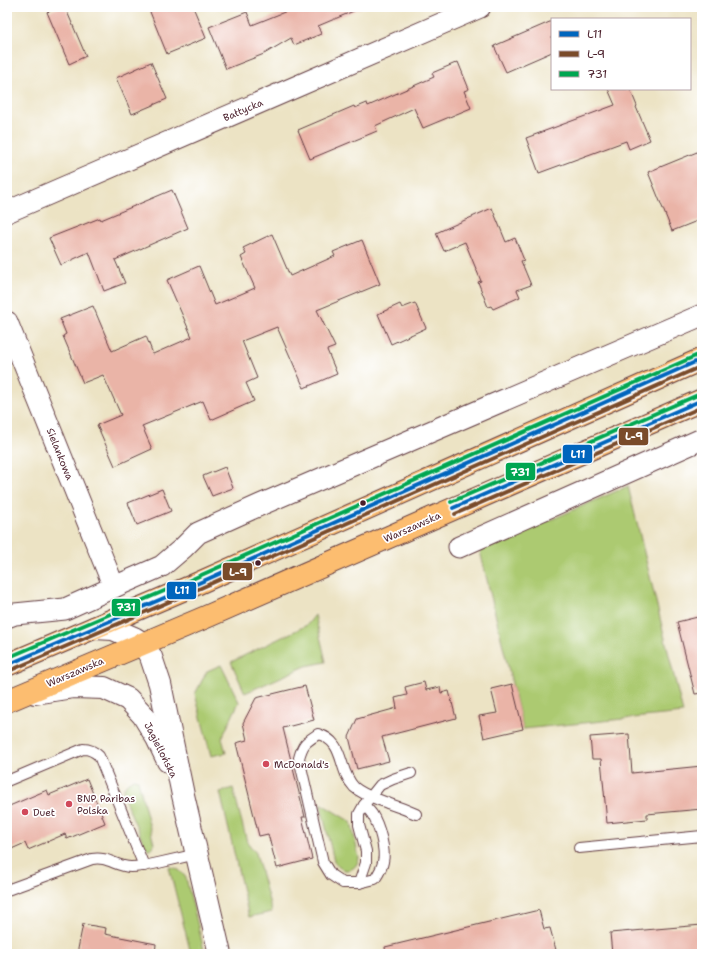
<svg xmlns="http://www.w3.org/2000/svg" width="709" height="961" font-family="'Shantell Sans',sans-serif">
<rect width="100%" height="100%" fill="#fff"/>
<filter id="ink" filterUnits="userSpaceOnUse"><feTurbulence type="fractalNoise" baseFrequency=".025" numOctaves="2"/><feDisplacementMap in="SourceGraphic" scale="8" xChannelSelector="R" yChannelSelector="G"/><feConvolveMatrix kernelMatrix="1 2 1 2 8 2 1 2 1" color-interpolation-filters="sRGB"/></filter>
<filter id="wash" filterUnits="userSpaceOnUse"><feTurbulence type="fractalNoise" baseFrequency=".012" numOctaves="4" result="noise"/><feDisplacementMap in="SourceGraphic" scale="16" xChannelSelector="R" yChannelSelector="G"/><feGaussianBlur stdDeviation="0.9" result="paint"/><feColorMatrix in="noise" values="0 0 0 0 0 0 0 0 0 0 0 0 0 0 0 0 0 1.4 0 .05"/><feComposite in="paint" operator="in"/></filter>
<g filter="url(#wash)">
<rect width="100%" height="100%" fill="#ece3c4"/>
<g fill="#acca71" stroke="#7b744e">
<path d="M628,486L683,713L523,729L480,551Z"/>
<path d="M315,615L326,662L306,666L245,693L231,662L307,625Z"/>
<path d="M221,665L239,702L222,738L226,753L211,756L195,694L207,671Z"/>
<path d="M134,779L138,780L154,844L153,847L151,849H148L145,846L123,796C122,788 127,781 134,779Z"/>
<path d="M233,788L247,842L256,853L272,912L249,917L220,792Z"/>
<path d="M320,803L351,822L359,858C356,873 341,874 334,861Z"/>
<path d="M169,867C177,867 182,872 186,878L205,954H191Z"/>
</g>
<g id="blocks">
<g fill="#eab4a7">
<path d="M61,7H65L86,56L69,64L47,12Z"/>
<path d="M148,7H193L206,38L167,54Z"/>
<path d="M297,7H363L318,26L321,34L294,45L291,38L264,54L226,69L209,27L247,12L252,25Z"/>
<path d="M552,21V52L506,72L494,46Z"/>
<path d="M151,62L167,99L132,114L116,78Z"/>
<path d="M458,62L469,89L464,91L471,108L423,128L414,108L375,126L377,131L310,159L298,130L354,106L355,108L367,103L368,106L434,77L432,73Z"/>
<path d="M608,89H630L637,106L636,107L650,140L629,149L626,141L539,173L526,138L615,105Z"/>
<path d="M702,150V219L672,231L648,172Z"/>
<path d="M172,190L188,228L115,260L125,283L104,291L89,252L61,265L49,238L100,218L101,220Z"/>
<path d="M492,208L506,242L515,238L524,260L521,261L531,285L517,290L520,297L493,309L491,306L488,307L478,282L481,281L465,242L444,251L436,233Z"/>
<path d="M272,234L290,276L335,256L333,252L362,240L380,284L317,310L335,347L327,350L337,374L304,388L277,327L242,341L257,378L246,383L254,401L211,420L203,401L142,426L152,449L115,466L97,425L121,415L103,375L83,383L63,336L66,334L60,319L93,306L112,351L146,336L153,354L192,337L167,280L199,266L215,305L255,288L241,257L246,254L243,248Z"/>
<path d="M415,303L426,328L391,344L378,314L400,304L402,308Z"/>
<path d="M225,467L233,488L212,496L203,476Z"/>
<path d="M162,489L171,511L137,525L128,503Z"/>
<path d="M702,616V693L695,694L677,622Z"/>
<path d="M424,682L426,690L440,687L441,693L449,691L456,718L382,737L389,761L357,769L349,737L357,719L397,708L395,698L407,695L405,687Z"/>
<path d="M512,684L523,729L484,738L479,716L497,713L491,689Z"/>
<path d="M305,686L314,720L283,728L305,817H302L312,859L277,868L268,834L259,836L236,743L247,740L243,723L256,698Z"/>
<path d="M629,734L632,773L702,766V809L647,814V819L607,823L601,759H592L590,737Z"/>
<path d="M87,779L105,823L67,839L65,834L28,850L25,843L7,851V807L47,790L49,795Z"/>
<path d="M539,910L544,929L550,928L556,950L549,951L550,954H386L385,947Z"/>
<path d="M83,924L106,928L105,934L156,944L155,954H77Z"/>
<path d="M702,925V954H612L610,933Z"/>
</g>
</g>
</g>
<g filter="url(#ink)">
<use href="#blocks" fill-opacity="0" stroke="#623c42" stroke-width="1"/>
<g fill="none" stroke-linecap="round" stroke-linejoin="round">
<defs>
<g id="service">
<path d="M411,773L393,779L380,785L364,805L359,814V825L366,851V863L359,883H343L331,875L323,862L299,758C303,743 306,742 318,734C346,742 337,769 354,787C364,796 378,799 390,804C399,807 407,810 416,814"/>
<path d="M7,781L83,749C90,749 94,751 99,756L144,866"/>
<path d="M579,848L702,836"/>
<path d="M359,883L375,879C379,873 382,868 383,862C386,850 379,825 372,814C370,811 367,808 364,805"/>
<path d="M7,890L92,859C108,856 116,867 131,867C140,867 149,865 158,863C171,860 184,857 197,854"/>
</g>
<g id="minor">
<path d="M7,212L480,7"/>
<path d="M7,322L114,587"/>
<path d="M459,547L702,439"/>
<path d="M7,617L15,614L65,609L114,587L162,566L183,548L198,533L260,505L702,315"/>
</g>
<g id="tertiary">
<path d="M94,628L113,629L134,638L142,643L151,657L160,684L183,795L220,954"/>
<path d="M35,693L74,687L104,688L128,699L143,715L157,738L168,761"/>
</g>
<g id="primary">
<path d="M7,665L192,586L702,359"/>
<path d="M7,701L206,617L702,400"/>
</g>
</defs>
<use href="#service" stroke="#623c42" stroke-width="12"/>
<use href="#minor" stroke="#623c42" stroke-width="23"/>
<use href="#tertiary" stroke="#623c42" stroke-width="24"/>
<use href="#primary" stroke="#623c42" stroke-width="24"/>
<use href="#service" stroke="#fff" stroke-width="10"/>
<use href="#minor" stroke="#fff" stroke-width="21"/>
<use href="#tertiary" stroke="#fff" stroke-width="22"/>
<use href="#primary" stroke="#fcbd6f" stroke-width="22"/>
<defs>
<g id="bus-1">
<path d="M453,508L702,400"/>
<path d="M7,665L192,586L702,359"/>
</g>
<g id="bus-2">
<path d="M455,514L702,407"/>
<path d="M9,671L194,591L702,366"/>
</g>
<g id="bus-3">
<path d="M451,502L700,394"/>
<path d="M7,658L190,580L700,354"/>
</g>
</defs>
<use href="#bus-1" stroke="#fff" stroke-width="7"/>
<use href="#bus-2" stroke="#fff" stroke-width="7"/>
<use href="#bus-3" stroke="#fff" stroke-width="7"/>
<use href="#bus-1" stroke="#0065bd" stroke-width="4"/>
<use href="#bus-2" stroke="#7a4b2a" stroke-width="4"/>
<use href="#bus-3" stroke="#00a651" stroke-width="4"/>
</g>
</g>
<g fill="#4a1f2b" stroke="#fff" stroke-width="1.5">
<circle cx="363" cy="503" r="3.5"/>
<circle cx="258" cy="563" r="3.5"/>
</g>
<g fill="#d1495b" stroke="#fff" stroke-width="1.5">
<circle cx="266" cy="764" r="4"/>
<circle cx="69" cy="804" r="4"/>
<circle cx="25" cy="812" r="4"/>
</g>
<g text-anchor="middle" dominant-baseline="central" stroke-width="3.5" stroke-linejoin="round" paint-order="stroke">
<g font-size="10" fill="#4a1f2b" stroke="#fff">
<text transform="translate(243 110) rotate(-23)">Bałtycka</text>
<text transform="translate(60 454) rotate(68)">Sielankowa</text>
<text transform="translate(412 527) rotate(-24)">Warszawska</text>
<text transform="translate(75 672) rotate(-23)">Warszawska</text>
<text transform="translate(161 750) rotate(63)">Jagiellońska</text>
</g>
<g font-size="10" fill="#4a1f2b" stroke="#fff" text-anchor="start">
<text x="274" y="764">McDonald's</text>
<text x="77" y="798">BNP Paribas<tspan x="77" dy="12">Polska</tspan></text>
<text x="33" y="812">Duet</text>
</g>
</g>
<g stroke="#fff" stroke-width="1.5">
<rect x="618" y="427" width="31" height="19" rx="4" fill="#7a4b2a"/>
<rect x="562" y="444" width="31" height="20" rx="4" fill="#0065bd"/>
<rect x="505" y="462" width="31" height="19" rx="4" fill="#00a651"/>
<rect x="222" y="562" width="31" height="19" rx="4" fill="#7a4b2a"/>
<rect x="166" y="581" width="31" height="19" rx="4" fill="#0065bd"/>
<rect x="111" y="598" width="30" height="19" rx="4" fill="#00a651"/>
</g>
<g font-size="11" text-anchor="middle" font-weight="bold" fill="#fff">
<text x="634" y="440">L-9</text>
<text x="578" y="458">L11</text>
<text x="520" y="476">731</text>
<text x="238" y="576">L-9</text>
<text x="182" y="594">L11</text>
<text x="126" y="611">731</text>
</g>
<rect width="709" height="961" fill="none" stroke="#fff" stroke-width="24"/>
<rect x="551" y="18" width="140" height="72" fill="#ffffff" stroke="#b7a5aa"/>
<rect x="559" y="31" width="20" height="6" fill="#0065bd" stroke="#b7a5aa"/>
<text x="587" y="38" font-size="12" fill="#4a1f2b">L11</text>
<rect x="559" y="51" width="20" height="6" fill="#7a4b2a" stroke="#b7a5aa"/>
<text x="587" y="58" font-size="12" fill="#4a1f2b">L-9</text>
<rect x="559" y="71" width="20" height="6" fill="#00a651" stroke="#b7a5aa"/>
<text x="587" y="78" font-size="12" fill="#4a1f2b">731</text>
</svg>
